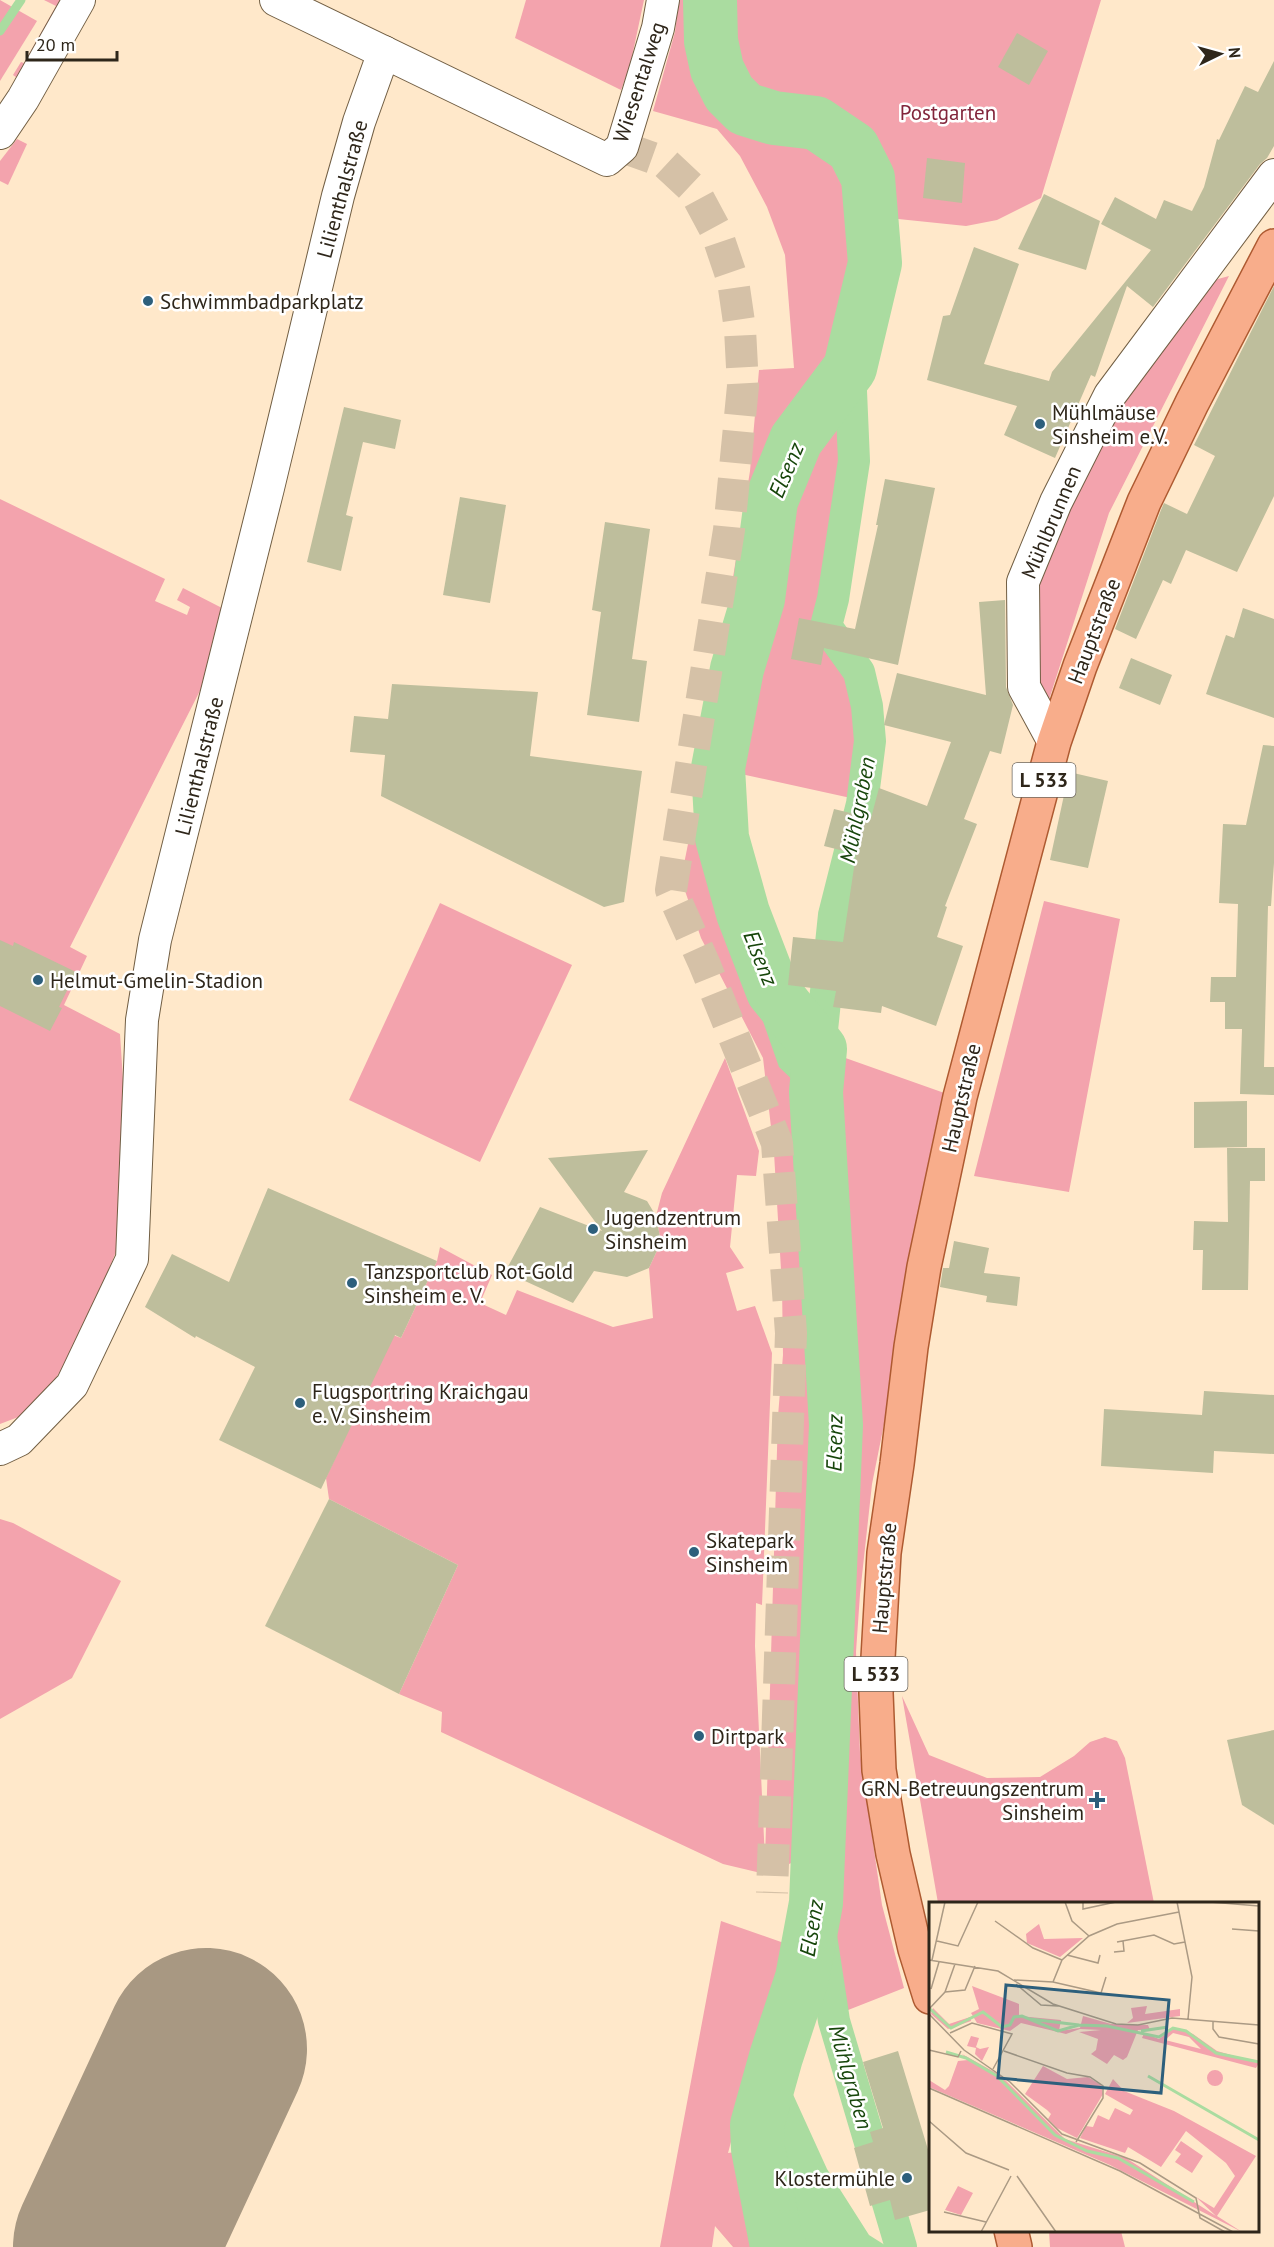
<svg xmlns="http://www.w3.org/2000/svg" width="1274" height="2247" font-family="'PT Sans',sans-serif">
<rect width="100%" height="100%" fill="#ffe8ca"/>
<g fill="#f3a3ad">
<path d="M0,0L37,21L0,81Z"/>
<path d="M44,0H62L20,80L13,75L21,62L24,63L56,6Z"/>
<path d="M526,0H644L630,66L621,90L515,38Z"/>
<path d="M679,0H1101L1041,198L997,220L966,226L879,217L886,283L853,360L862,457L833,638L865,667L877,732L869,802L718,769L722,838L743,913L759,1010L799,1086L818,1096L820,1049L950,1095L872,1484L860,1594L856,1652L860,1753L882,1905L904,1988L838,2014L825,1849L765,1874L723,1864L441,1732L442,1712L399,1694L458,1565L329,1499L326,1478L393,1335L401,1338L437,1261L440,1247L492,1275L480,1303L506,1315L517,1290L613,1327L653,1318L649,1268L661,1242L656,1216L662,1193L725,1058L759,1151L756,1176L737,1175L730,1247L744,1268L726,1273L737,1311L755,1306L772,1353L762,1605L756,1603L755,1646L765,1860L778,1416L783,1355L782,1286L774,1153L763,1058L701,938L681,879L700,784L750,471L759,370L794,368L785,255L767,207L740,156L717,129L653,111L675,32Z"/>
<path d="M17,139L27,144L8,185L0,181V161Z"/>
<path d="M1229,276L1109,513L1046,709L1029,686L1034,580L1104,432L1207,282Z"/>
<path d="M0,499L165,579L155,601L187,615L190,607L177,600L183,588L222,608L211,669L70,947L87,956L64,1005L120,1034L126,1127L124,1232L79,1343L34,1411L0,1424Z"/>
<path d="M1044,901L1120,919L1069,1192L974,1176Z"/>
<path d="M440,903L572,965L480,1162L349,1100Z"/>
<path d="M0,1519L13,1523L121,1581L72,1678L0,1719Z"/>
<path d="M902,1696L929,1755L987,1778L1040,1777L1074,1756L1090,1742L1105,1737L1117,1741L1125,1758L1154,1903H938Z"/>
<path d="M721,1921L784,1943L728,2153L758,2149L776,2241L780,2247H733L715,2226L712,2247H660Z"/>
<path d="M1049,2231H1121L1125,2247H1050Z"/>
</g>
<g fill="#aadca0">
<path d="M743,913L773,991L820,1049L816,1092L799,1086L779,1067L759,1010Z"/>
<path d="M776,2057L827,2169L869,2235L888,2247H780L776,2241L758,2149L757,2125Z"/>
</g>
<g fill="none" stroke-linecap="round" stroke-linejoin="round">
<path stroke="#aadca0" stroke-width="9" d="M0,31L21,0"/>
<g stroke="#aadca0" stroke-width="32">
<path d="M820,1049L834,915L862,804L870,741L867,706L859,672L826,626L833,599L854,461L850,368"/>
<path d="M816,1903L834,2021L901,2247"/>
</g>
<path stroke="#aadca0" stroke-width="54" d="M710,0L711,41L717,69L729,93L745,109L774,118L816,123L853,148L868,178L875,263L850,368L796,440L771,501L758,599L737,669L718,768L722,838L743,913L773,991L820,1049L816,1092L836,1425L816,1903L802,1978L776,2057L757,2125L758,2149L776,2241L780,2247"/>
<path stroke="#a89882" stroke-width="202" d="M114,2247L206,2049"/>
</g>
<g fill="#bebe9c">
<path d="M1017,33L1048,51L1029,85L998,67Z"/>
<path d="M1274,61V146L1267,158L1260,164L1153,307L1127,286L1095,377L1091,375L1055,458L1004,435L1017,406L927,380L943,316L950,315L974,247L1019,264L984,364L1049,381L1052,372L1151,250L1101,224L1115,197L1156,219L1164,200L1192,211L1204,187L1217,139L1219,140L1245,86L1258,92Z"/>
<path d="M927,158L965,163L962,203L923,198Z"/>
<path d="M1044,194L1100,221L1086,270L1018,249Z"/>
<path d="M1274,286V496L1237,572L1186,550L1171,584L1163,580L1136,639L1115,629L1161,510L1164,503L1187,514L1215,456L1194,445Z"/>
<path d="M344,407L401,420L395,449L363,442L346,515L353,517L341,571L307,562Z"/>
<path d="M885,479L935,488L898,665L824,648L821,665L791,659L799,618L855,629L878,525H876Z"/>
<path d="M460,497L506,505L490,603L443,595Z"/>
<path d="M605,522L650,529L632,659L647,661L639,722L587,715L601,612L592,610Z"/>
<path d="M1005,600L1006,687L1013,705L1001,754L990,751L964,819L977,824L945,906L947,907L937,937L963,946L936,1026L882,1006L881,1013L833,1007L836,991L788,985L793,937L843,942L856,854L824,846L834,809L871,818L879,788L927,806L951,742L884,725L897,673L986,695L979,602Z"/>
<path d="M1243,608L1274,619V718L1206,694L1226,635L1234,638Z"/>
<path d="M1131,658L1172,675L1160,705L1119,688Z"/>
<path d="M392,684L538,692L530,756L642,771L624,902L604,907L381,796L385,755L350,752L354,716L388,719Z"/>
<path d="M1263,745L1274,746V863L1271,906H1268L1264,1067H1274V1095L1240,1094L1242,1029H1225V1002H1210L1211,977H1236L1238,904L1219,903L1223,824L1246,825Z"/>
<path d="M1069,772L1108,781L1088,868L1050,860Z"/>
<path d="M0,940L13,946L14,942L76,972L59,1007L62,1008L50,1031L0,1006Z"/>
<path d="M1247,1101V1147L1194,1148V1102Z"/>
<path d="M1227,1148H1265V1181H1250L1248,1290H1202L1203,1250H1193L1194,1221L1228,1222Z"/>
<path d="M648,1150L624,1192L647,1201L656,1216L661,1242L649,1268L627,1277L594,1271L573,1303L505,1272L540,1207L602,1231L548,1158Z"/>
<path d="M268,1188L437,1261L401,1338L395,1335L321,1489L219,1440L255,1367L196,1336L195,1338L145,1307L172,1254L229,1282Z"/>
<path d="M954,1241L989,1248L984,1273L1020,1277L1017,1306L986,1302L987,1296L940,1287L943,1268H949Z"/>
<path d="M1204,1391L1274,1395V1454L1214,1451L1213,1473L1101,1466L1104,1409L1202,1415Z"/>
<path d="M329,1499L458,1565L399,1694L265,1626Z"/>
<path d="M1274,1730V1825L1242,1805L1227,1740Z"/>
<path d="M898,2051L930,2156V2210L895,2220L890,2200L870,2206L854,2148L873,2142L870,2132L883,2128L863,2062Z"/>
</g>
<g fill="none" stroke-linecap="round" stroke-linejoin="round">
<path stroke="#d5c1a7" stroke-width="32" stroke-dasharray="32 16" stroke-linecap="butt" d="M622,147L664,162L694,190L716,231L733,281L740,329L743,386L729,530L671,890L704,963L777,1143L791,1333L772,1893"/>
<defs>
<g id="street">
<path d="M276,0L607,160L622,147L658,28L663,0"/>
<path d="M0,133L23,99L79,0"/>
<path d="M1054,742L1024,687L1023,582L1056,502L1110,395L1274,175"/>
<path d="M0,1449L19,1440L72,1385L132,1259L142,1020L155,940L268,488L338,196L359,122L384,52"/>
</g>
<g id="primary">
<path d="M930,1997L915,1949L893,1854L879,1770L876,1693L884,1553L897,1464L911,1347L924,1267L960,1097L1054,742L1080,666L1144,502L1192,403L1274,246"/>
<path d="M1011,2230L1015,2247"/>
</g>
</defs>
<use href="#street" stroke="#715e43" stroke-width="34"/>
<use href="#primary" stroke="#ae5a31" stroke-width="36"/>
<use href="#street" stroke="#fff" stroke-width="32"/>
<use href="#primary" stroke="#f8ad8b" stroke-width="33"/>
</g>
<g fill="#2d5f7c" stroke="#fff" stroke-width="2">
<circle cx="148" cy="301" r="6"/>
<circle cx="1040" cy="424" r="6"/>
<circle cx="38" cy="980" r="6"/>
<circle cx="593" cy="1229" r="6"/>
<circle cx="352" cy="1283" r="6"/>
<circle cx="300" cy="1403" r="6"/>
<circle cx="694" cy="1552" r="6"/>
<circle cx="699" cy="1736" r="6"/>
<path d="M1094 1791h6v6h6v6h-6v6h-6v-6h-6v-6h6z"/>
<circle cx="907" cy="2178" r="6"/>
</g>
<g text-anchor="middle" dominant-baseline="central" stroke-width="5" stroke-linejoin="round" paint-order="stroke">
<g fill="#fff" stroke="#6d675f" stroke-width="1.5">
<rect x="1012.5" y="763" width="63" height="34" rx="4.5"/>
<rect x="844.5" y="1657" width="63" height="34" rx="4.5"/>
</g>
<g font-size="20" font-weight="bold" fill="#2e261a">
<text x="1044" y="780">L 533</text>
<text x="876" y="1674">L 533</text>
</g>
<g font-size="21" fill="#2e261a" stroke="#fff">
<text transform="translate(639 82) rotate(-72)">Wiesentalweg</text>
<text transform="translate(342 189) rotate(-75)">Lilienthalstraße</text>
<text transform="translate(1051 522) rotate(-67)">Mühlbrunnen</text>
<text transform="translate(1094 631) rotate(-69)">Hauptstraße</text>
<text transform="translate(199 766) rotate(-76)">Lilienthalstraße</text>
<text transform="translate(961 1098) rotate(-77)">Hauptstraße</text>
<text transform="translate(884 1578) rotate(-85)">Hauptstraße</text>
</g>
<g font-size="21" fill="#82253b" stroke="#fff">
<text x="948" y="112">Postgarten</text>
</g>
<g font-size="21" fill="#2e261a" stroke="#fff" text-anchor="start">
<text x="160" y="301">Schwimmbadparkplatz</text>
<text x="1052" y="412">Mühlmäuse<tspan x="1052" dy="24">Sinsheim e.V.</tspan></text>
<text x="50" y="980">Helmut-Gmelin-Stadion</text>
<text x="605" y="1217">Jugendzentrum<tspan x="605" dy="24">Sinsheim</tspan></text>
<text x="364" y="1271">Tanzsportclub Rot-Gold<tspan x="364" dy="24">Sinsheim e. V.</tspan></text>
<text x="312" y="1391">Flugsportring Kraichgau<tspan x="312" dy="24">e. V. Sinsheim</tspan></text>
<text x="706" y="1540">Skatepark<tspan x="706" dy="24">Sinsheim</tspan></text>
<text x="711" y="1736">Dirtpark</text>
<text x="1084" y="1788" text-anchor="end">GRN-Betreuungszentrum<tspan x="1084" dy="24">Sinsheim</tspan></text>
<text x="895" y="2178" text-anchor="end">Klostermühle</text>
</g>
<g font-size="22" font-style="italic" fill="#17460b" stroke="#fff">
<text transform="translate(786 470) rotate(-67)">Elsenz</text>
<text transform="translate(857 810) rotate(-79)">Mühlgraben</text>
<text transform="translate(761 958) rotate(68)">Elsenz</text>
<text transform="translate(834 1443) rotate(-89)">Elsenz</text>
<text transform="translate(811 1928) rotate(-81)">Elsenz</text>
<text transform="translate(851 2077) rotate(74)">Mühlgraben</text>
</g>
</g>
<g transform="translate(929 1902)">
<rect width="330" height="330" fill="#ffe8ca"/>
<path d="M110,22L115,37L154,36L131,55L98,41L97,32ZM43,84L90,102V114L132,118L130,129L151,126L154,114L182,122L219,123L221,128H209L198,155L194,158L185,153L178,162L162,152L167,148L169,137L150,130L172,128L151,127L137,132L92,121L81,129L48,121L42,111L50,107ZM218,104L216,112L251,107V114L198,121L204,116L202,106ZM4,106L20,122L41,115L42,119L19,127L2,112ZM245,126L264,132L288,149L330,161L327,166L213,136L215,131L230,137ZM244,131L260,135L272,147L236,138ZM42,134L50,136L47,145L51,147L60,145L53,159L46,152L47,146L38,144ZM33,152L71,173L136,237L197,256L287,314L267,295L285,306L306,274L297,261L257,229L232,265L199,245L196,251L151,236L157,224L164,225L169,213L180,218L186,206L201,213L204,208L176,192L184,177L195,189L245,209L327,254L288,314L313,330L181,263L0,185V178L16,188L20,184L29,159L39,158ZM114,164L138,177L159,175L172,183L174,192L148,236L128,226L119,217L122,212L118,208L96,192ZM278 176a8 8 0 1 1 16 0a8 8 0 1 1-16 0ZM252,239L274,254L263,271L246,260L252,252L246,248ZM29,284L44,291L32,313L16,308Z" fill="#f3a3ad" fill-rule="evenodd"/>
<path fill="none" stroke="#aadca0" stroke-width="3" d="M0,106L22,126L54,110L73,125L81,123L85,115L93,114L129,129L150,123L178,124L230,135L244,126L257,129L287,151L330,160M101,117L150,123M212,129L239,125M17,150L37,156L68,174L126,233L158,249L189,256L265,300M219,174L330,238"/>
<path fill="none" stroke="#ab9a84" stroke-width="1.5" d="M136,0L143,19L160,34M154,0V7L187,0M248,0L263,75L259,117M281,0L330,4M66,19L104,46L133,58M303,27L330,29M8,39L29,44L49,0M188,40L225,33L245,42L256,40M185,50L195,49L194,39M138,53L169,61L171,53M0,58L69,69L124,102L187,122L209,123L243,116L330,123M3,58L16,0M85,78L124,80L172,91L177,75M124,80L133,58L160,34L188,22L250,10M87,82L112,103L129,104M2,87L10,60M16,90L36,88L46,64M0,107L16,90L26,62M0,112L35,148L81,180L133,232L211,261L267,296L271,316L296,330M284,120V127L290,135L330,142M21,131L43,121L83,132L64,167M0,148L29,155L32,149M75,149L138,171L161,175L174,184V196L147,240M0,186L191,269L304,330M0,219L37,251L80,268M88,274L127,330M15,310L57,320M52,330L82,274"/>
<path fill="#2d5f7c" fill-opacity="0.15" stroke="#2d5f7c" stroke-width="3" d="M77,83L240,98L232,191L69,176Z"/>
<rect width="330" height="330" fill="none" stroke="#2e261a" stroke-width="3"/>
</g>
<g transform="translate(1220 54) rotate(85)" stroke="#ffffff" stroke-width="4.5" paint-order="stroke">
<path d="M0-4.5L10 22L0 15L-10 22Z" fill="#2e261a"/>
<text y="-9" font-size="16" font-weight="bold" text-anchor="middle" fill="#2e261a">N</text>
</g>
<path d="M27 51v9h90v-9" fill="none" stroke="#2e261a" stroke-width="3"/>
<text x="36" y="51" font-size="18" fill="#2e261a" stroke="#ffffff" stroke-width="4.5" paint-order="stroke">20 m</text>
</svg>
